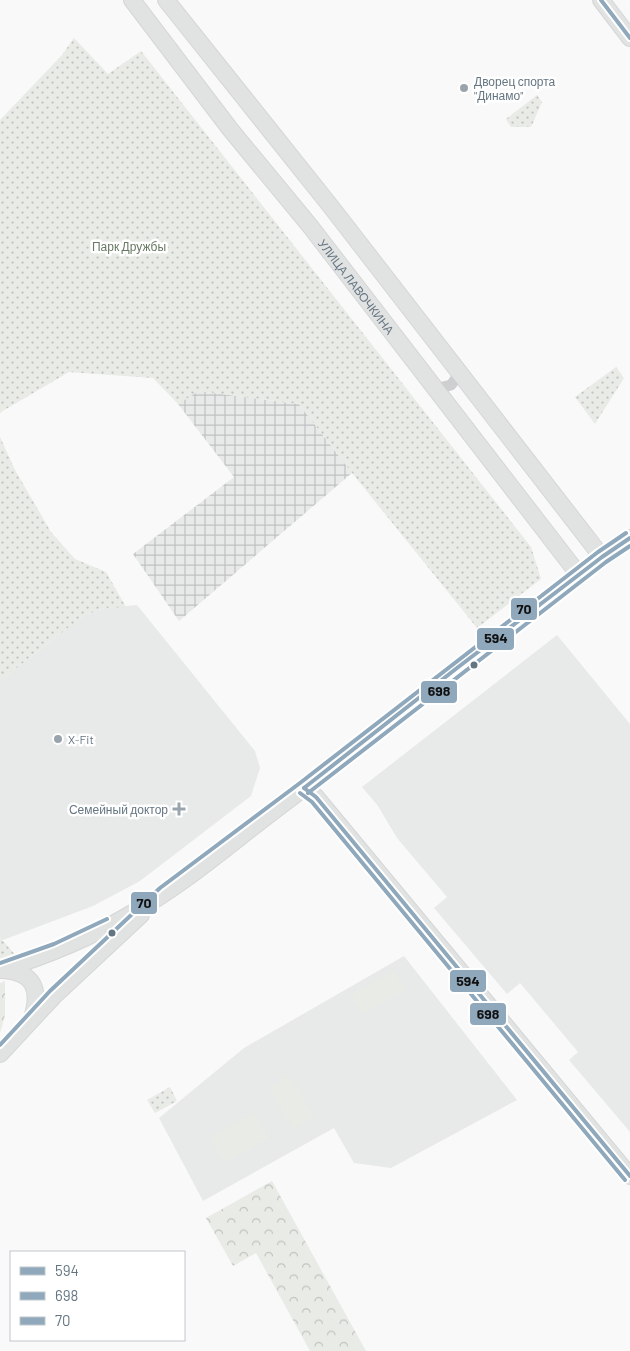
<svg xmlns="http://www.w3.org/2000/svg" width="630" height="1351" font-family="Barlow,sans-serif">
<defs>
<pattern id="industrial-grid" width="8" height="8" patternUnits="userSpaceOnUse" patternTransform="scale(1.25)"><rect width="8" height="8" fill="#e8e9e9"/><path d="M0 4h8M4 0v8" fill="none" stroke="#c0c1c2"/></pattern>
<pattern id="forest-crowns" width="20" height="18" patternUnits="userSpaceOnUse" patternTransform="scale(1.25)"><rect width="20" height="18" fill="#e8ebe6"/><path d="M2 6a3 3 0 1 1 6 0M12 15a3 3 0 1 1 6 0" fill="none" stroke="#c0c3c0"/></pattern>
<pattern id="park-dots" width="8" height="8" patternUnits="userSpaceOnUse" patternTransform="scale(1.25)"><rect width="8" height="8" fill="#e8ebe6"/><path d="M2 2h.1M6 6h.1" fill="none" stroke="#c0c3c0" stroke-width="1.8" stroke-linecap="round"/></pattern>
</defs>
<rect width="100%" height="100%" fill="#f9f9f9"/>
<g fill="#e8e9e9">
<path d="M137,605L255,751L260,768L251,796L140,881L93,906L3,940L0,937V681L83,616L104,608Z"/>
<path d="M557,635L630,724V1132L569,1060L578,1052L520,983L507,994L434,908L447,897L397,838L378,806L362,787Z"/>
<path d="M404,956L517,1100L391,1168L354,1163L334,1128L203,1201L159,1118L244,1048Z"/>
</g>
<path fill="url(#industrial-grid)" d="M198,391L299,404L352,473L179,621L133,554L234,477L178,404Z"/>
<g fill="#e8ebe6">
<path d="M394,971L405,990L362,1014L351,995Z"/>
<path d="M289,1075L314,1118L293,1130L268,1087Z"/>
<path d="M254,1113L269,1138L225,1163L210,1137Z"/>
</g>
<g fill="url(#forest-crowns)">
<path d="M5,981V1015L0,1033V983Z"/>
<path d="M272,1181L366,1351H310L256,1253L233,1266L206,1218Z"/>
</g>
<g fill="url(#park-dots)">
<path d="M74,38L108,74L141,51L531,547L541,579L477,628L352,473L299,404L199,391L178,404L153,378L69,372L1,412L0,414V120L62,55Z"/>
<path d="M537,95L542,102L532,125L530,127H511L506,119Z"/>
<path d="M616,367L624,378L595,424L575,397Z"/>
<path d="M0,437L15,470L51,532L75,559L106,572L126,607L104,608L83,616L0,681Z"/>
<path d="M0,937L17,957L0,963Z"/>
<path d="M170,1087L177,1101L155,1113L147,1100Z"/>
</g>
<g fill="none" stroke-linecap="round" stroke-linejoin="round">
<defs>
<g id="secondary">
<path id="s1" d="M132,0L230,129L310,226L579,575"/>
<path d="M166,0L332,208L602,557"/>
<path d="M601,0L630,38"/>
<path d="M304,788L316,797L630,1176"/>
<path d="M0,970C47,956 92,937 134,912C183,885 230,844 275,810C363,744 449,674 537,607C568,584 598,560 630,538"/>
<path d="M3,970C34,972 41,990 32,1018"/>
<path d="M0,1054L54,996L141,915"/>
</g>
</defs>
<use href="#secondary" stroke="#d5d6d7" stroke-width="18"/>
<path stroke="#cecfd0" stroke-width="11" d="M432,385L439,388L451,385L457,377L455,367"/>
<use href="#secondary" stroke="#e1e2e2" stroke-width="16"/>
<defs>
<g id="bus-1">
<path d="M601,0L630,38"/>
<path d="M304,788L316,797L630,1176"/>
<path d="M304,788L457,668L602,557L630,538"/>
</g>
<g id="bus-2">
<path d="M300,793L312,802L625,1180"/>
<path d="M308,793L606,562L630,546"/>
</g>
<g id="bus-3">
<path d="M0,963L54,944L107,919"/>
<path d="M0,1045L50,991L160,888L300,783L598,552L626,533"/>
</g>
</defs>
<use href="#bus-1" stroke="#fff" stroke-width="8"/>
<use href="#bus-2" stroke="#fff" stroke-width="8"/>
<use href="#bus-3" stroke="#fff" stroke-width="8"/>
<use href="#bus-1" stroke="#8fa8bb" stroke-width="4"/>
<use href="#bus-2" stroke="#8fa8bb" stroke-width="4"/>
<use href="#bus-3" stroke="#8fa8bb" stroke-width="4"/>
</g>
<g fill="#99a4ac" stroke="#fff" stroke-width="2">
<circle cx="464" cy="88" r="5"/>
<circle cx="58" cy="739" r="5"/>
<path d="M176.5 801.5h5v5h5v5h-5v5h-5v-5h-5v-5h5z"/>
</g>
<g fill="#657683" stroke="#fff" stroke-width="2">
<circle cx="474" cy="665" r="4.5"/>
<circle cx="112" cy="933" r="4.5"/>
</g>
<g text-anchor="middle" dominant-baseline="central" stroke-width="5" stroke-linejoin="round" paint-order="stroke">
<g font-size="12" fill="#657683" stroke="#fff" text-anchor="start">
<text x="474" y="81">Дворец спорта<tspan x="474" dy="14">"Динамо"</tspan></text>
<text x="68" y="739">X-Fit</text>
<text x="168" y="809" text-anchor="end">Семейный доктор</text>
</g>
<g font-size="12" fill="#687a64" stroke="#fff">
<text x="129" y="246">Парк Дружбы</text>
</g>
<g font-size="12" fill="#657683" stroke="#fff">
<text stroke="none"><textPath href="#s1" startOffset="364">УЛИЦА ЛАВОЧКИНА</textPath></text>
</g>
</g>
<g stroke="#fff" stroke-width="2">
<rect x="510" y="597" width="28" height="24" rx="5" fill="#8fa8bb"/>
<rect x="476" y="627" width="39" height="24" rx="5" fill="#8fa8bb"/>
<rect x="420" y="680" width="38" height="24" rx="5" fill="#8fa8bb"/>
<rect x="130" y="891" width="28" height="24" rx="5" fill="#8fa8bb"/>
<rect x="449" y="969" width="38" height="24" rx="5" fill="#8fa8bb"/>
<rect x="469" y="1002" width="38" height="24" rx="5" fill="#8fa8bb"/>
</g>
<g font-size="14" text-anchor="middle" font-weight="bold" fill="#111">
<text x="524" y="614">70</text>
<text x="496" y="643">594</text>
<text x="439" y="696">698</text>
<text x="144" y="908">70</text>
<text x="468" y="986">594</text>
<text x="488" y="1019">698</text>
</g>
<rect x="10" y="1251" width="175" height="90" fill="#ffffff" stroke="#c1c8cd"/>
<rect x="20" y="1267" width="25" height="8" fill="#8fa8bb" stroke="#c1c8cd"/>
<text x="55" y="1276" font-size="15" fill="#657683">594</text>
<rect x="20" y="1292" width="25" height="8" fill="#8fa8bb" stroke="#c1c8cd"/>
<text x="55" y="1301" font-size="15" fill="#657683">698</text>
<rect x="20" y="1317" width="25" height="8" fill="#8fa8bb" stroke="#c1c8cd"/>
<text x="55" y="1326" font-size="15" fill="#657683">70</text>
</svg>
